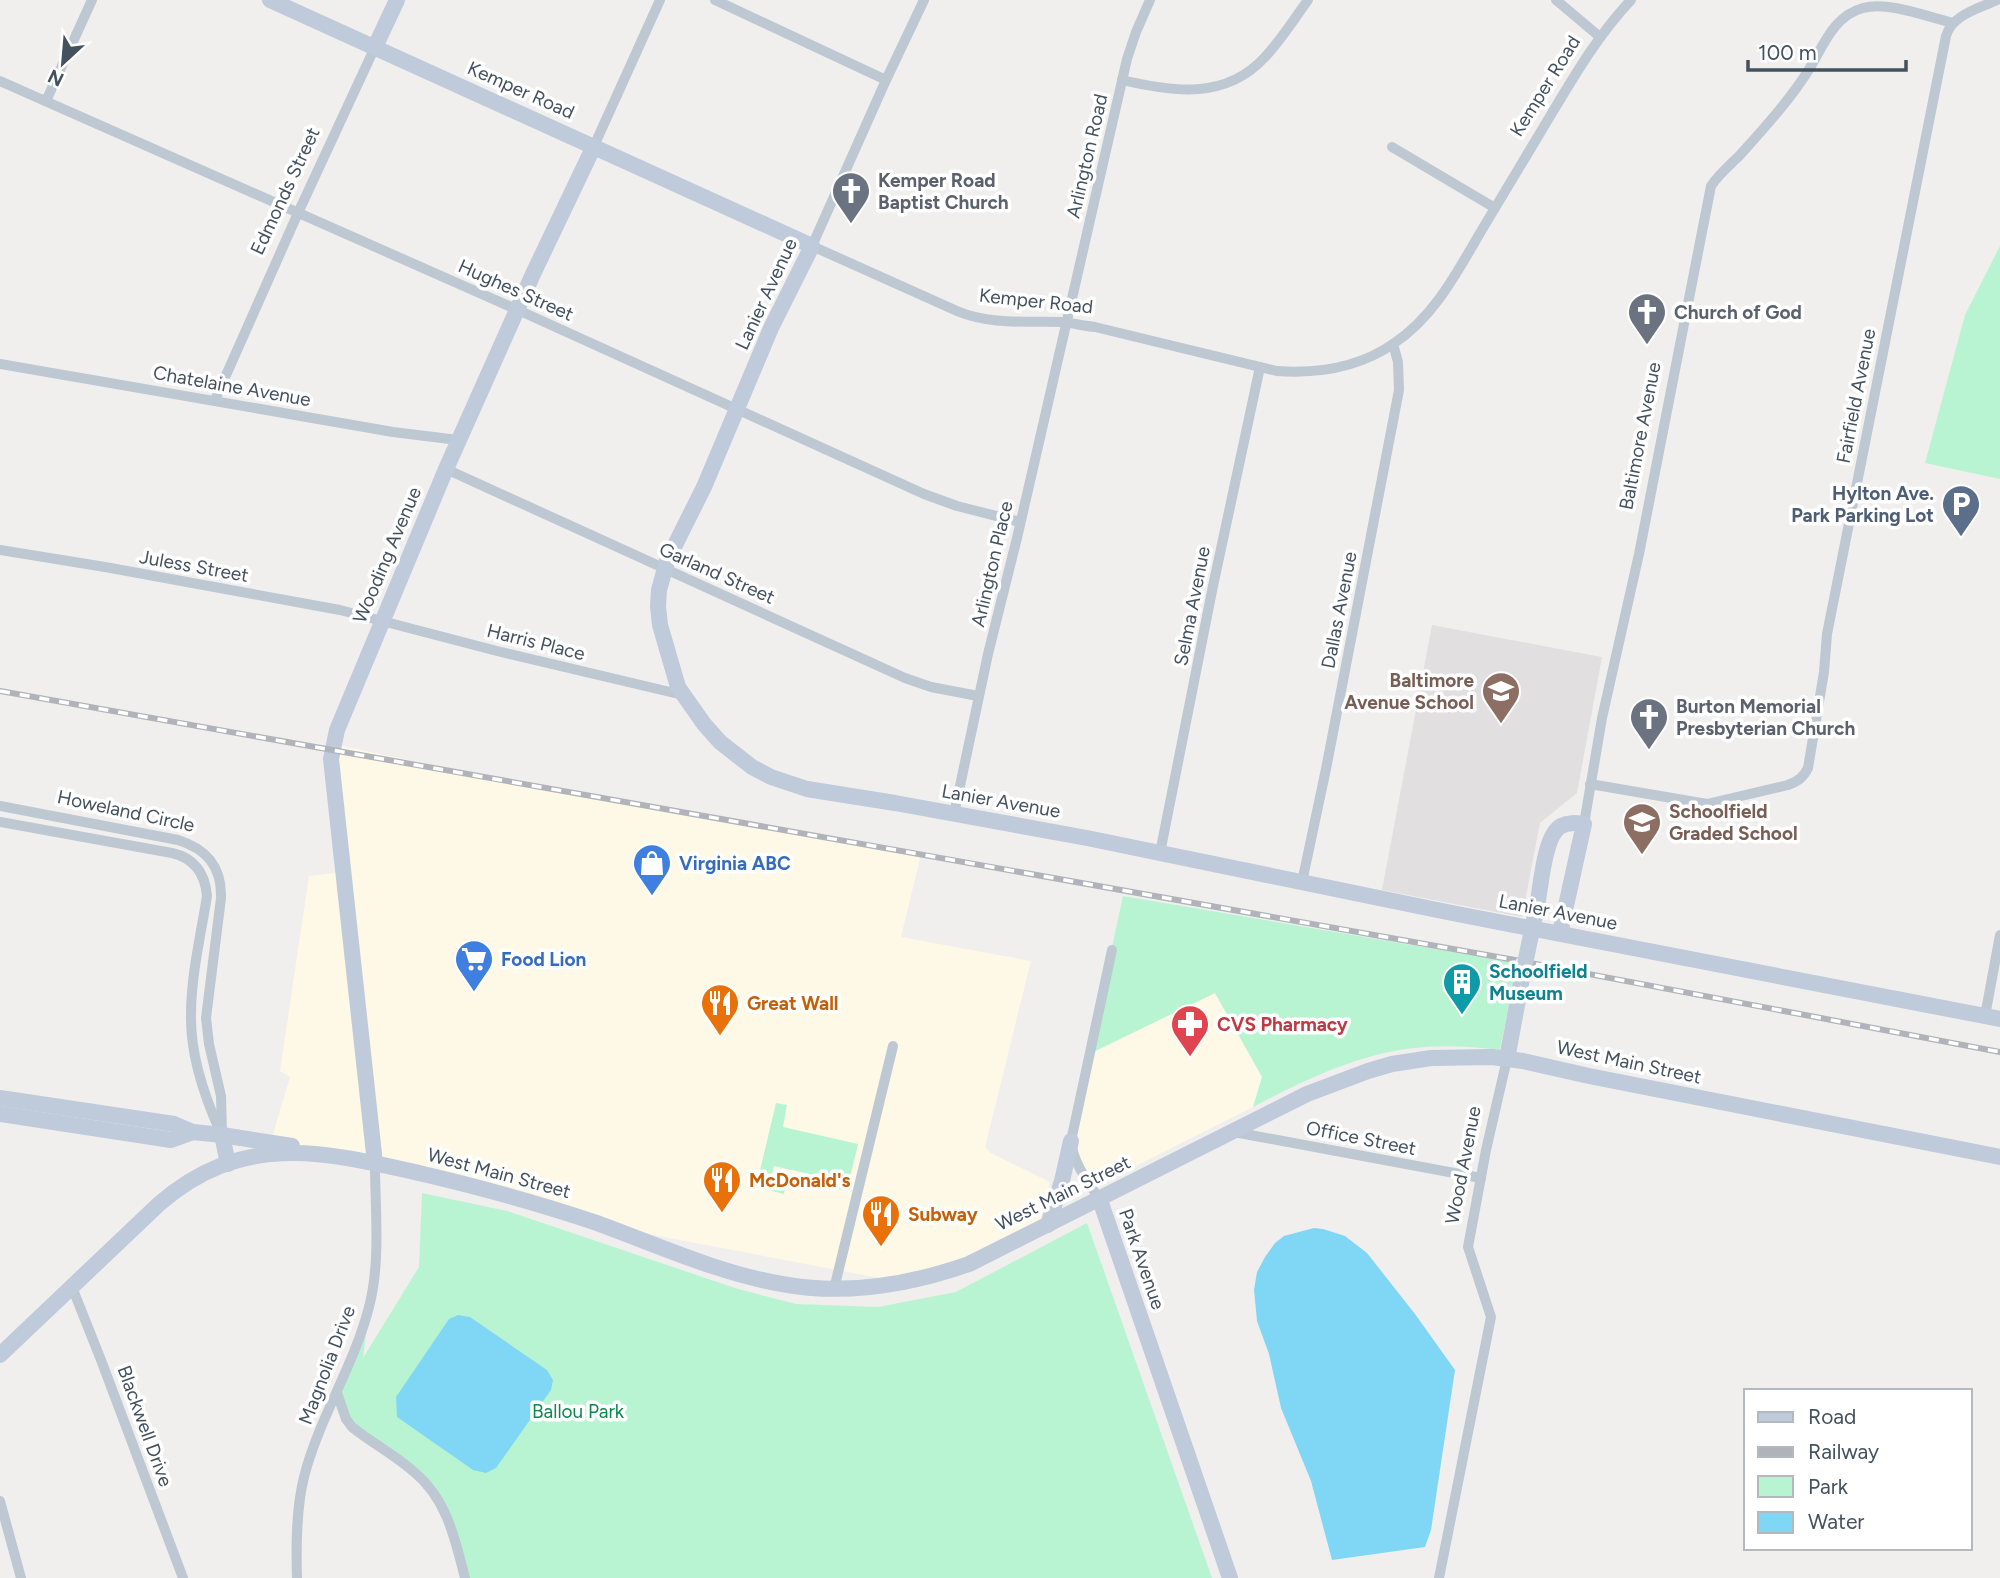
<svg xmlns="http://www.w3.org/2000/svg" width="2000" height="1578" font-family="Figtree,sans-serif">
<rect width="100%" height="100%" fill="#f1eeee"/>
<g fill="#fef8e6">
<path d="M333,744L541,788L921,854L901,937L1031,961L985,1147L991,1153L1050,1182L1039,1229L906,1283L600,1225L276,1143L273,1134L290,1077L280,1071L309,876L342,872Z"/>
<path d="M1215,993L1262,1077L1253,1107L1108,1180L1084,1175L1073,1154L1089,1054Z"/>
</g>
<path fill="#e2dfe0" d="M1432,625L1602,657L1577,793L1540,823L1522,917L1382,890Z"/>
<g fill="#b8f4d2">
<path d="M2000,246V479L1925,463L1965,315Z"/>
<path d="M1123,896L1517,963L1500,1050C1475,1047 1450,1045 1425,1047C1363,1051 1307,1079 1253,1107L1262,1077L1215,993L1089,1054Z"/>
<path d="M776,1103L787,1105L783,1127L858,1144L847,1190L826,1187L827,1178L774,1166L772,1174H769L767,1184L785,1188L784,1194L756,1187Z"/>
<path d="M422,1193L507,1211L738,1289L796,1304L878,1307L956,1292L1087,1223L1212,1578H465L450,1523L427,1485L346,1419L337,1393L357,1345L375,1264L363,1358L419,1267Z"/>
</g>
<g fill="#80d7f5">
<path d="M1314,1228L1323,1229L1345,1236L1367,1253L1415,1314L1455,1370L1431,1530L1425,1547L1332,1560L1311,1481L1281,1408L1269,1354L1257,1321L1254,1290L1257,1272L1265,1257L1275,1243L1284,1236Z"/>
<path d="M458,1315L470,1317L547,1370L553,1380L551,1390L496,1468L486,1473L473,1470L397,1417L396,1397L449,1319Z"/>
</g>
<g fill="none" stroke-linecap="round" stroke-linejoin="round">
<g stroke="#bdc8d2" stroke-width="10">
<path d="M715,0L886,80"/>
<path d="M924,0L886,80L812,246L957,311C990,325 1026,321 1062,322C1073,323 1084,326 1095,327L1277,371C1319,374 1358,368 1393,344C1437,315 1460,266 1486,223C1508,186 1530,150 1552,113C1576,73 1599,34 1631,0"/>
<path d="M1556,0L1600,37"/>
<path d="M1122,80C1173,92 1226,100 1265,57C1281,40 1294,19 1308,0"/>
<path d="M0,81L518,310L924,494L957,506L1020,522"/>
<path d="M46,101L92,0"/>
<path d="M594,146L660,0"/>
<path d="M1392,147L1495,208"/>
<path d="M0,364L393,432L458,440"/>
<path d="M215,400L298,213L375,47"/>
<path d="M446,469L905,678L931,687L978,696"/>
<path d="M0,550L105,567L340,610L497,651L683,695"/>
<path d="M1590,784L1707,804L1788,785C1798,781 1803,778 1808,768L1824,672L1827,634L1946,36C1952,15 1978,9 1997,0"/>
<path d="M0,806L178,840C207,849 222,867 221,898L206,1018L209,1044L221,1096L222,1135"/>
<path d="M954,814L988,654L1017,538L1127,59L1136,32L1150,0"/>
<path d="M0,822L172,853C194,858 205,873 207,896C201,934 191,976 191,1014C190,1054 203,1093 219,1129"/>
<path d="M1584,824L1602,718L1639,554L1711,186C1719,174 1730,165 1740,155C1764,128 1789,101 1808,71C1823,47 1833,16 1863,8C1888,1 1928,17 1953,23"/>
<path d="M1160,853L1213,586L1260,367"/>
<path d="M1302,882L1326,769L1399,390L1398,362L1393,344"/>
<path d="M1985,1016L2000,935"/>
<path d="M1234,1132L1481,1178"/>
<path d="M1100,1200C1088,1182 1073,1163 1071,1141L1112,950"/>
<path d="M72,1287L101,1360L183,1578"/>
<path d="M834,1289L893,1046"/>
<path d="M337,1393L346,1419L352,1427C372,1443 395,1455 414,1472C447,1499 455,1539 465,1578"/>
<path d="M0,1501L21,1578"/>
<path d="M297,1578C296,1545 296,1509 304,1477C319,1418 354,1366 369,1307C381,1261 375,1210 375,1163"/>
<path d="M1439,1578L1491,1317L1468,1247L1486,1150L1507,1059"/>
</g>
<g stroke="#bfcada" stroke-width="16">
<path d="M270,0L812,246L771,328L704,487L667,561L659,590L658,606L660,625L678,687L704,724L720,742L752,767L771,777L807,789L895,803L1087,838L1447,912L2000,1019"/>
<path d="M375,47L397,0"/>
<path d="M1537,906C1541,887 1544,835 1561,826C1569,822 1576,823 1584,824L1560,933"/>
<path d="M1507,1059L1522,978"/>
<path d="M0,1098L174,1124L193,1132L222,1135L228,1164"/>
<path d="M0,1114L171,1140L193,1132"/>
<path d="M222,1135L292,1146"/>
<path d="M375,1163L331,759L337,730L446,469L533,274L594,146"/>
<path d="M1100,1200L1230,1578"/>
<path d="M1048,1225L1062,1181L1071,1141"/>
<path d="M0,1355L159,1204C242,1132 322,1151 419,1173C479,1187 538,1203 597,1223C657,1245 718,1273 782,1284C846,1296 909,1285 969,1264L1307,1094L1368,1071L1392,1064L1431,1058L1492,1057L1523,1061L1589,1076L2000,1157"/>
</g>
<defs>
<path id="rail" d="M0,691L1515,960L2000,1052"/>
</defs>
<use href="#rail" stroke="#b0b3ba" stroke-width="6"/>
<use href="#rail" stroke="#fff" stroke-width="3.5" stroke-dasharray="10" stroke-linecap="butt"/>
<path stroke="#bfcada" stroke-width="16" d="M1522,978L1537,906"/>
</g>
<defs>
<symbol id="church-pin" viewBox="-11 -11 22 30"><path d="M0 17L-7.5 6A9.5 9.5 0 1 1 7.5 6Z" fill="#6b7280" stroke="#fff"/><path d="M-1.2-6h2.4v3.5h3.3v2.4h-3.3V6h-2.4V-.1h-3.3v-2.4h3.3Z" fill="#fff"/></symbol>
<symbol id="parking-pin" viewBox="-11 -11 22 30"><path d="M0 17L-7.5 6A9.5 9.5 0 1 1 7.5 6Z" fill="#5c6f8a" stroke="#fff"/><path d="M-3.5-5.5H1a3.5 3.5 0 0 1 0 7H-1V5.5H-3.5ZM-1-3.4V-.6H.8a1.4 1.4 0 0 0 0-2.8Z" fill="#fff"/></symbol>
<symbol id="school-pin" viewBox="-11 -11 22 30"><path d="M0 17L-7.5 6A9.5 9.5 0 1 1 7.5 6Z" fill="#8d6e63" stroke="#fff"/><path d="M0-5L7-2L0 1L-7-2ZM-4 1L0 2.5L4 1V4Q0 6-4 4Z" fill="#fff"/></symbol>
<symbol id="shop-pin" viewBox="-11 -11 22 30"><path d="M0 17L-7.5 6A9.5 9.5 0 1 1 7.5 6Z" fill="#3f7fe0" stroke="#fff"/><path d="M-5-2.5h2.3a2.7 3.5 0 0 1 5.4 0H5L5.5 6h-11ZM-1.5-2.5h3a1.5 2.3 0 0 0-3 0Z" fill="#fff"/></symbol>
<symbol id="supermarket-pin" viewBox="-11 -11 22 30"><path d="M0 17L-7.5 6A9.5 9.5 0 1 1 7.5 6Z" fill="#3f7fe0" stroke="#fff"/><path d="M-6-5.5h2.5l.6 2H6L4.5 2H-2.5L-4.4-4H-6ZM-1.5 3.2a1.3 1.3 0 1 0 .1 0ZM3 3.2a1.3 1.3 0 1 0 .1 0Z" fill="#fff"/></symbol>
<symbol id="building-pin" viewBox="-11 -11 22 30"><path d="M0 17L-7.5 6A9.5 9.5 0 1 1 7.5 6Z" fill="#0f9aa8" stroke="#fff"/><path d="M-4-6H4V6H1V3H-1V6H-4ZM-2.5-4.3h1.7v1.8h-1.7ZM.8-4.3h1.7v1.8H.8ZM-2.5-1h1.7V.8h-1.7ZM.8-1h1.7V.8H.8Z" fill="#fff"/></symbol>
<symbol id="restaurant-pin" viewBox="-11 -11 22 30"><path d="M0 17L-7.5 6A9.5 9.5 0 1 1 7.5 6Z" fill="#e8710a" stroke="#fff"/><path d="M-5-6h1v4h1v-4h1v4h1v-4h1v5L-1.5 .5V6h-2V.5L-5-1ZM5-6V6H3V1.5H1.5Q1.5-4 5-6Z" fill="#fff"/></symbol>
<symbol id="pharmacy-pin" viewBox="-11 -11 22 30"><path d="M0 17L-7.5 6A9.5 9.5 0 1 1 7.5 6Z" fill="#e0444e" stroke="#fff"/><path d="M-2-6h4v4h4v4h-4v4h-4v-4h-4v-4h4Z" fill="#fff"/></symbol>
</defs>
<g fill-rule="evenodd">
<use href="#church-pin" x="829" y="169" width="44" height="60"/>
<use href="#church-pin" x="1625" y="290" width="44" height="60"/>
<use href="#parking-pin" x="1939" y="482" width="44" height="60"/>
<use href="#school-pin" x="1479" y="669" width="44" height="60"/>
<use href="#church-pin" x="1627" y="695" width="44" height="60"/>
<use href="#school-pin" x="1620" y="800" width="44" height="60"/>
<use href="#shop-pin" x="630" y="841" width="44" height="60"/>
<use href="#supermarket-pin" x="452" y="937" width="44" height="60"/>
<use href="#building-pin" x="1440" y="960" width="44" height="60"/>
<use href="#restaurant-pin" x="698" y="981" width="44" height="60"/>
<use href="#pharmacy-pin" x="1168" y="1002" width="44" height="60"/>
<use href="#restaurant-pin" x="700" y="1158" width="44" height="60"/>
<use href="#restaurant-pin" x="859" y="1192" width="44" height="60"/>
</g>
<g text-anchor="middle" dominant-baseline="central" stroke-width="7" stroke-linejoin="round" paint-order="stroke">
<g font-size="19" fill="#44515e" stroke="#fff">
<text transform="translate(1545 86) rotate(-58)">Kemper Road</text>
<text transform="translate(521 90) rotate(24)">Kemper Road</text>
<text transform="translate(1087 156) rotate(-77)">Arlington Road</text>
<text transform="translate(285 191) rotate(-65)">Edmonds Street</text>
<text transform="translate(516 290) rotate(24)">Hughes Street</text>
<text transform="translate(766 294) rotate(-65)">Lanier Avenue</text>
<text transform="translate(1036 301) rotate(6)">Kemper Road</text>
<text transform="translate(232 386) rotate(10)">Chatelaine Avenue</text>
<text transform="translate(1856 396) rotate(-79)">Fairfield Avenue</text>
<text transform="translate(1640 436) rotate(-79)">Baltimore Avenue</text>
<text transform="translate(387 555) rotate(-67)">Wooding Avenue</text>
<text transform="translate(992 564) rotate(-77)">Arlington Place</text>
<text transform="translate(194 566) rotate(10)">Juless Street</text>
<text transform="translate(717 573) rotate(24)">Garland Street</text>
<text transform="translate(1192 606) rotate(-79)">Selma Avenue</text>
<text transform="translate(1339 610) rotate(-79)">Dallas Avenue</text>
<text transform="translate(536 642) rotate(14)">Harris Place</text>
<text transform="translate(1001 801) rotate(10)">Lanier Avenue</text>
<text transform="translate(126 811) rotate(12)">Howeland Circle</text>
<text transform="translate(1558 912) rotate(11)">Lanier Avenue</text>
<text transform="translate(1629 1062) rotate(12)">West Main Street</text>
<text transform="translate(1361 1138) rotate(11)">Office Street</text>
<text transform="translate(1463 1165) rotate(-79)">Wood Avenue</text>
<text transform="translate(499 1173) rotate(15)">West Main Street</text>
<text transform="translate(1063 1193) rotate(-26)">West Main Street</text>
<text transform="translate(1142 1259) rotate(71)">Park Avenue</text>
<text transform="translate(327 1365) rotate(-69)">Magnolia Drive</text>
<text transform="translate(145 1426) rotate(70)">Blackwell Drive</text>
</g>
<g font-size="19" font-weight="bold" fill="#5b616d" stroke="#fff" text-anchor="start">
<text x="878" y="180">Kemper Road<tspan x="878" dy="22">Baptist Church</tspan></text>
<text x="1674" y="312">Church of God</text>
<text x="1676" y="706">Burton Memorial<tspan x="1676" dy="22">Presbyterian Church</tspan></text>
</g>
<g font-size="19" font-weight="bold" fill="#4e5e75" stroke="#fff" text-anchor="end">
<text x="1934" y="493">Hylton Ave.<tspan x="1934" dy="22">Park Parking Lot</tspan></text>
</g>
<g font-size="19" font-weight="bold" fill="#785e54" stroke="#fff" text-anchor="end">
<text x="1474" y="680">Baltimore<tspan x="1474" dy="22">Avenue School</tspan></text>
<text x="1669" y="811" text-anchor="start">Schoolfield<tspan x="1669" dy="22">Graded School</tspan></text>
</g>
<g font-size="19" font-weight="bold" fill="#366cbe" stroke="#fff" text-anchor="start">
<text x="679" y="863">Virginia ABC</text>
<text x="501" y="959">Food Lion</text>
</g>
<g font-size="19" font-weight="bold" fill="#0d838f" stroke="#fff" text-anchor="start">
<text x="1489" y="971">Schoolfield<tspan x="1489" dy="22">Museum</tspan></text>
</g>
<g font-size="19" font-weight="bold" fill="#c56008" stroke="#fff" text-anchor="start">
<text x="747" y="1003">Great Wall</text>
<text x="749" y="1180">McDonald's</text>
<text x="908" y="1214">Subway</text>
</g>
<g font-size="19" font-weight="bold" fill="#be3a42" stroke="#fff" text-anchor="start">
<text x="1217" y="1024">CVS Pharmacy</text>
</g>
<g font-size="19" fill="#0d8750" stroke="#fff">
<text x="578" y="1411">Ballou Park</text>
</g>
</g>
<rect x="1744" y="1389" width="228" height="161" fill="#ffffff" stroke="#b4b9bf" stroke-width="2"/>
<rect x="1758" y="1412" width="35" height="10" fill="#bfcada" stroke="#b4b9bf" stroke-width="2"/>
<text x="1808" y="1424" font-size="21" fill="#44515e">Road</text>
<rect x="1758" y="1447" width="35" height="10" fill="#b0b3ba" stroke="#b4b9bf" stroke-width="2"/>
<text x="1808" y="1459" font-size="21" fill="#44515e">Railway</text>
<rect x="1758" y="1476" width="35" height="21" fill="#b8f4d2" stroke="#b4b9bf" stroke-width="2"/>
<text x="1808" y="1494" font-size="21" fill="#44515e">Park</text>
<rect x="1758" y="1512" width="35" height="21" fill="#80d7f5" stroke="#b4b9bf" stroke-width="2"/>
<text x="1808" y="1529" font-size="21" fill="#44515e">Water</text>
<g transform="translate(63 63) rotate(206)" stroke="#ffffff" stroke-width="5" paint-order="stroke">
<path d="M0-5L12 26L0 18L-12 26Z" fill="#44515e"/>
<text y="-10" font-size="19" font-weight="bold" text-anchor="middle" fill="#44515e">N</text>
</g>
<path d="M1748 60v10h158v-10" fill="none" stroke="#44515e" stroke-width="3.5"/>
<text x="1758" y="60" font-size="21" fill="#44515e" stroke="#ffffff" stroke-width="5" paint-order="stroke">100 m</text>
</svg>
